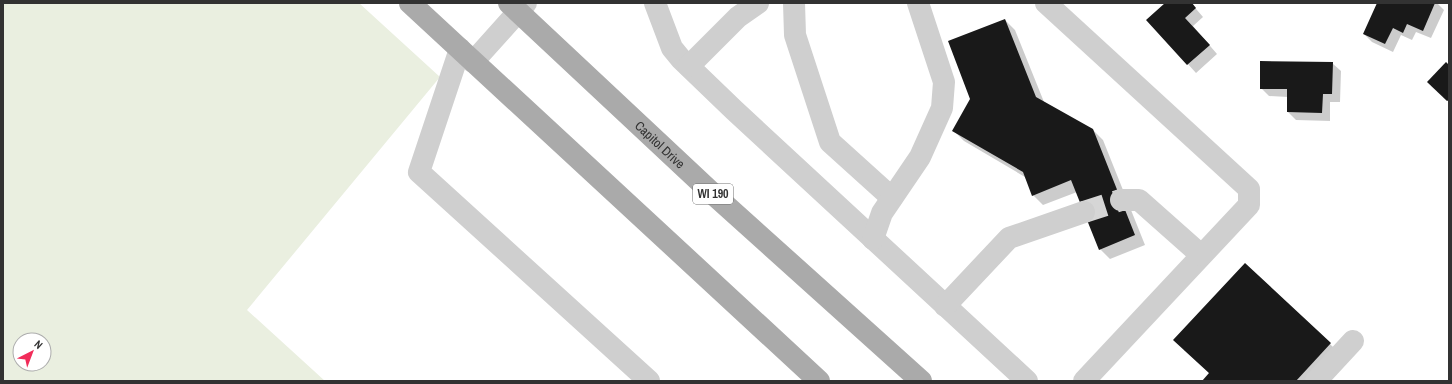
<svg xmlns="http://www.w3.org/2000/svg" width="1452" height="384" font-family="'Archivo Narrow',sans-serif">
<rect width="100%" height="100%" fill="#fff"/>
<path fill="#eaefe0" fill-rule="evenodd" d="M3,3H359L440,77L247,310L325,381H3ZM20,340H44V364H20Z"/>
<g fill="#0003">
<path d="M1167,3H1191L1203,17L1193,26L1217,54L1196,73L1148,20Z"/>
<path d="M1378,3H1437L1444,10L1431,38L1416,32L1412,40L1401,35L1393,52L1372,42L1364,34Z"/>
<path d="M1005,20L1015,30L1044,102L1093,130L1103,140L1145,245L1110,259L1100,249L1077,192L1043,205L1033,195L1025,177L964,141L954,131L972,99Z"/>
<path d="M1332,63L1341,71L1340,102H1330V121L1296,120L1288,112V97L1269,96L1261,88Z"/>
<path d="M1330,344L1340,354L1315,381H1203L1210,374L1184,350Z"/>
</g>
<g fill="#191919">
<path d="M1165,3H1192L1196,8L1185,18L1210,45L1187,65L1146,20Z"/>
<path d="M1377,3H1435L1423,31L1407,24L1403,33L1393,28L1385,44L1363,34Z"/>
<path d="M1005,19L1036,97L1093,129L1135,235L1099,250L1071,180L1032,196L1023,172L952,131L970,99L948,41Z"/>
<path d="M1260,61L1333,62L1332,94H1323L1322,113L1287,112V89H1260Z"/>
<path d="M1446,62L1449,65V100L1447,101L1427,82Z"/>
<path d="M1245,263L1331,343L1296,381H1202L1209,373L1173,340Z"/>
</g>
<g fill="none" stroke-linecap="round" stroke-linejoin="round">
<path stroke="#d6d6d6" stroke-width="22" stroke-dasharray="22 11" stroke-linecap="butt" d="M1084,212L1121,200"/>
<g stroke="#cfcfcf" stroke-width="22">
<path d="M655,3L672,48L681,59L734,110L1027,381"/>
<path d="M794,3L795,35L830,142L892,198"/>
<path d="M1046,3L1249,189V205L1084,381"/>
<path d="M460,49L419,172L649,381"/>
<path d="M473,62L526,3"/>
<path d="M689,66L738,17L758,3"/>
<path d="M1121,200H1139L1201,255"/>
<path d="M873,239L882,213L920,157L942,108L944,82L918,3"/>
<path d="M945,306L1009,238L1084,212"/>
<path d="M1316,381L1353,341"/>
</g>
<g stroke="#aaa" stroke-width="22">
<path d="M410,3L819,381"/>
<path id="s1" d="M509,3L712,193L921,381"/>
</g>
</g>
<g text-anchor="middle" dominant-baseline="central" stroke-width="4" stroke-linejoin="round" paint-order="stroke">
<rect fill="#fff" stroke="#707070" stroke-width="1" x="693" y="184" width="40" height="20" rx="3"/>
<g font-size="12" font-weight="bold" fill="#323232">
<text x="713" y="194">WI 190</text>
</g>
<g font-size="13" fill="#323232" stroke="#fff">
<text stroke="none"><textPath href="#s1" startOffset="207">Capitol Drive</textPath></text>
</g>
</g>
<rect width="1452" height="384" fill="none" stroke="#323232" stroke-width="8"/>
<g transform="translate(32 352) rotate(42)"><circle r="19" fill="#ffffff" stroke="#adadad"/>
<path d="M0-3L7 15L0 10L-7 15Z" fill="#f12c59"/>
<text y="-6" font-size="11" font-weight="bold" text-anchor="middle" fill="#323232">N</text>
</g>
</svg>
